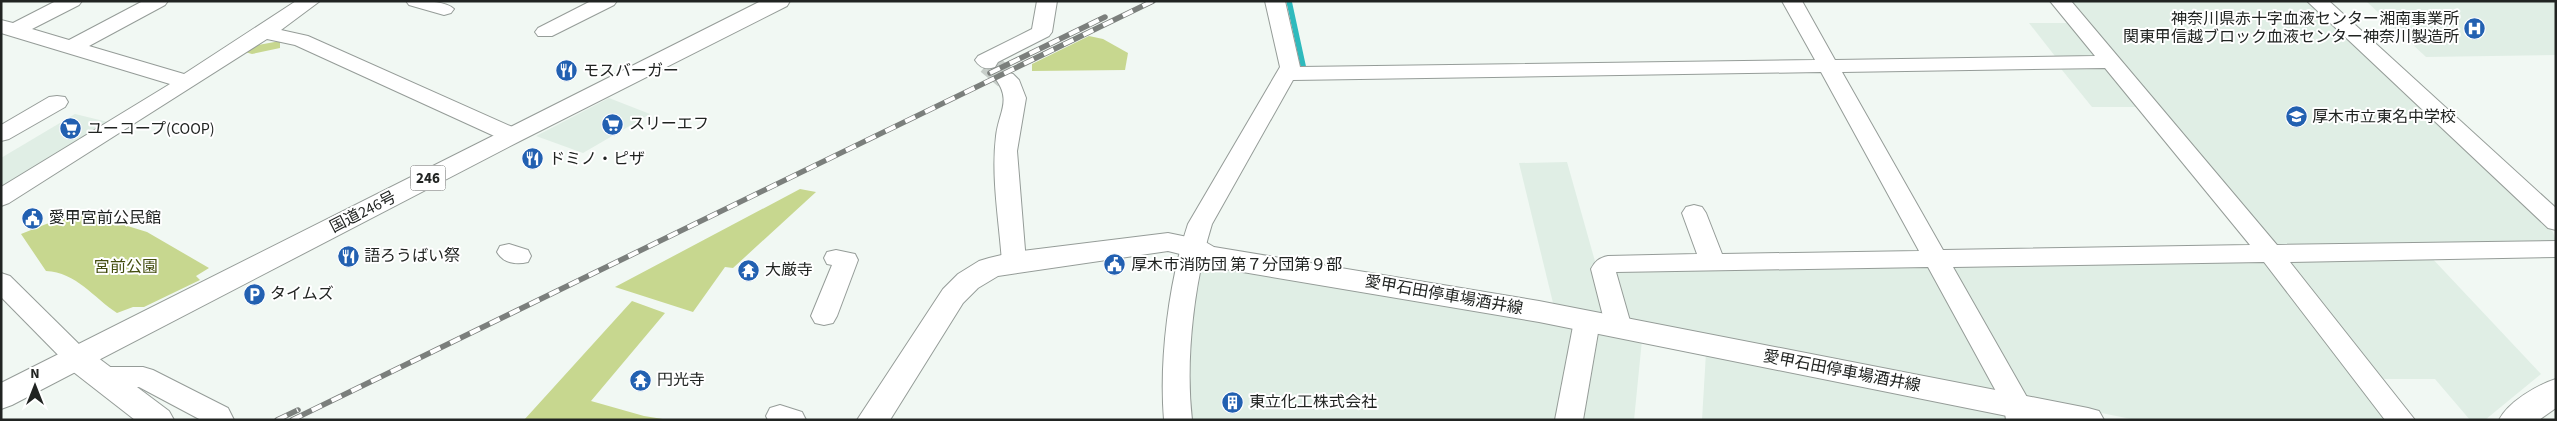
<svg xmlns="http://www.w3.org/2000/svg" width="2557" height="421" font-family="'Source Sans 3','Noto Sans JP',sans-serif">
<rect width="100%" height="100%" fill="#f1f8f3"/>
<g fill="#e0eee5">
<path d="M2066,1H2311L2553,232L2556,242L2272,246Z"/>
<path d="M2366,1H2556V55L2426,57Z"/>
<path d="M2029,23H2073L2103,60H2058Z"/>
<path d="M2058,65H2106L2140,107H2092Z"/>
<path d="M609,98L650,114L583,153L536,136Z"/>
<path d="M75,114L112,123L4,187L1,185V158Z"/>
<path d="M1567,162L1611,318L1554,307L1519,163Z"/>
<path d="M2429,255L2541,374L2485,420H2470L2435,379H2379L2281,257Z"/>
<path d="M2263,256L2395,420H2136L2017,396L1942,262Z"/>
<path d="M1930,261L2002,392L1620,319L1613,268Z"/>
<path d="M1221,263L1577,329L1558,420H1185L1197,272Z"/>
<path d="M1589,331L1642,340L1634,420H1574Z"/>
<path d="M1706,353L2011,413L2015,420H1702Z"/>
</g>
<g fill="#c7d78f">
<path d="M1089,36L1103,39L1128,53L1125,70L1032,71V64Z"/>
<path d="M280,41V48L252,54L245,52L253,46Z"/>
<path d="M800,189L816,192L733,268L725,267L693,312L615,287Z"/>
<path d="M79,211L147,232L209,268L196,276L200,280L144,307H133L117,313C94,298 76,272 46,271L21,234Z"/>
<path d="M632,301L665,313L591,401L644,416L669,420H524Z"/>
</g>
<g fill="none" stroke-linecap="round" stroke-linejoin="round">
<path stroke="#2fbabd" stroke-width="5.5" d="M1289,1L1304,70"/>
<path stroke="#c7cec9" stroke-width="23" stroke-dasharray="23 12" stroke-linecap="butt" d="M988,63L1006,78"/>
<defs>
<g id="minor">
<path d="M56,1H82L79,5L32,29L69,40L143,1H168L165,5L89,46L184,74L296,1H320L281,30L308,36L519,130L522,135L519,140L511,142L503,140L295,45L267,39L9,203L1,206V187L170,84L1,33V20L13,23Z"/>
<path d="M406,1C420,1 445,0 454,9L451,13L444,15L409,5Z"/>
<path d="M591,1H617L614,5L552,36H538L535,32L538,28Z"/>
<path d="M1037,1H1057L1052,32L1049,36L998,62L995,67C986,70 980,68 975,60L978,56L1032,29Z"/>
<path d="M1265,1H1285L1300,67L1815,60L1782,1H1802L1835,60L2095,56L2050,1H2071L2277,245L2556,241V257L2290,262L2415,420H2385L2264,262L1953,267L2032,406L2034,420H2006L2004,406L1928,267L1616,272L1632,328L1628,335L1619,337L1610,335L1606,328L1591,269C1595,261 1599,258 1608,256L1697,254L1682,213L1686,207L1694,205L1702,207L1706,213L1722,254L1919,251L1821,72L1293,80L1212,224C1194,282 1185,360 1192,420H1164C1159,359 1169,281 1188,224L1280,67ZM2105,68L2250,245L1943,250L1842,72Z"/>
<path d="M2307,1H2329L2556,208V230L2548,228Z"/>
<path d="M1006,72L1013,74L1019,80L1026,98L1017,151L1026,262L1023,268L1014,270L1005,268L1002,262C999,220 991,177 996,136C999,111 1012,101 995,78L999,74Z"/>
<path d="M57,96L65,97L68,102L65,107L9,139L1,141V125L49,97Z"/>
<path d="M509,244L528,250L531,256L528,262C516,265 503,263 497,252L500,246Z"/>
<path d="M836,250L855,254L858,260L837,316L833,323L824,325L815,323L811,316L832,265L827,264L824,258L827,252Z"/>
<path d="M1,273L10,276L87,352L91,359L87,366L78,369L69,366L1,297Z"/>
<path d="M1587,312L1596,314L1600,321L1583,420H1555L1574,321L1578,314Z"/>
<path d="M102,367H143L153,370L228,408L234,420H201L139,387H102L92,384L88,377L92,370Z"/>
<path d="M780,405L802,412L806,420H768L766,416L770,408Z"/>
</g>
<g id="major">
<path d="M1168,233L1202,240L1214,247L1539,301L2088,408L2099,411L2104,420H2027L1539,322L1207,266L1184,255L1168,251L998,276L978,288L963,303L890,420H857L943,289L958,274L979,261L989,258L1014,252Z"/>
<path d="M78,348L89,351L169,411L174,420H135L67,367L63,359L67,351Z"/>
<path d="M2556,379V408L2539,420H2499C2508,402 2537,385 2556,379Z"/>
</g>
<path id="highway" d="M761,1H790L787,6L520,141L12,405L1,409V383Z"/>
</defs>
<use href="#minor" stroke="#959c98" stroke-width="2"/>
<use href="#major" stroke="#959c98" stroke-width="2"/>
<use href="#highway" stroke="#959c98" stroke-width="2"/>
<use href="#minor" fill="#fff" fill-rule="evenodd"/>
<use href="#major" fill="#fff" fill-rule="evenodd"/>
<use href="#highway" fill="#fff" fill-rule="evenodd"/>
<defs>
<g id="rail">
<path d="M990,73L1105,17"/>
<path d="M277,420L298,410"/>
<path d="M292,420L1153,1"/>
</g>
</defs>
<use href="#rail" stroke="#7b7f7c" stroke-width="5.5"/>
<use href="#rail" stroke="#fff" stroke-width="4" stroke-dasharray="11" stroke-linecap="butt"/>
</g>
<defs>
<symbol id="hospital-disc" viewBox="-11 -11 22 22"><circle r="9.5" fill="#2260b1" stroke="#fff"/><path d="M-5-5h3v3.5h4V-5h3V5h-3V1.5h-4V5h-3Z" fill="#fff"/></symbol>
<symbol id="restaurant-disc" viewBox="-11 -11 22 22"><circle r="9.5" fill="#2260b1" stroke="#fff"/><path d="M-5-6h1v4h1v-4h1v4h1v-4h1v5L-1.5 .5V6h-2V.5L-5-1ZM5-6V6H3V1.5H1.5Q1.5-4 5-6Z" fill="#fff"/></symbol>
<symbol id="school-disc" viewBox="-11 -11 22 22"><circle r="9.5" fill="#2260b1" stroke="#fff"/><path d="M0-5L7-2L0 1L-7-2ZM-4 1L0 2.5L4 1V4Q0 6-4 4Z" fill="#fff"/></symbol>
<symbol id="supermarket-disc" viewBox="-11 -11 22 22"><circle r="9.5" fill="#2260b1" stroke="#fff"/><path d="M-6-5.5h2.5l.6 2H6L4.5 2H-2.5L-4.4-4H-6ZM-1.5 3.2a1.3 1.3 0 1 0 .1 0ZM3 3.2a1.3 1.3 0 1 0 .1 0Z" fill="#fff"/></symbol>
<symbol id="civic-disc" viewBox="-11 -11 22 22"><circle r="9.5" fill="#2260b1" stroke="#fff"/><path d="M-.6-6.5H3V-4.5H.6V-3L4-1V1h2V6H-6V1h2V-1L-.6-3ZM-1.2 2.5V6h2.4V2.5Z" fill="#fff"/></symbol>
<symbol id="temple-disc" viewBox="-11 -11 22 22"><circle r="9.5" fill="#2260b1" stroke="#fff"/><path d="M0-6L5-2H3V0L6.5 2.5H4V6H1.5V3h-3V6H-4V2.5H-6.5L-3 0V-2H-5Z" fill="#fff"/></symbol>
<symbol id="parking-disc" viewBox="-11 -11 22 22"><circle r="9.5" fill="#2260b1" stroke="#fff"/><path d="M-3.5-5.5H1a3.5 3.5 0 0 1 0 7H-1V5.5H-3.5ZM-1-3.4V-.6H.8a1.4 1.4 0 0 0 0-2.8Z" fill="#fff"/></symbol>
<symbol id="building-disc" viewBox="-11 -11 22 22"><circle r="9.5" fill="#2260b1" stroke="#fff"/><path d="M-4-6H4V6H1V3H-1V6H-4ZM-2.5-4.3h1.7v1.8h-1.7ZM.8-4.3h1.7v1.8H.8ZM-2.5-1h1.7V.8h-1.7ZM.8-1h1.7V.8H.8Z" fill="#fff"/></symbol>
</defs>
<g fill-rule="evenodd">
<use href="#hospital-disc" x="2462" y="16" width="25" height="25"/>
<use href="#restaurant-disc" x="554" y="58" width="25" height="25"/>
<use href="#school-disc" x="2284" y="104" width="25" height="25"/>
<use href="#supermarket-disc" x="600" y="112" width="25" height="25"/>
<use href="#supermarket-disc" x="58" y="116" width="25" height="25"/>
<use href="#restaurant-disc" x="520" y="146" width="25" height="25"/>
<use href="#civic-disc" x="20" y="206" width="25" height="25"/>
<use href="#restaurant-disc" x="336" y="244" width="25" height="25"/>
<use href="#civic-disc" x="1102" y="252" width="25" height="25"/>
<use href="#temple-disc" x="736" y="258" width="25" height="25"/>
<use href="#parking-disc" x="242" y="282" width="25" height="25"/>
<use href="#temple-disc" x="628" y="368" width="25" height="25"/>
<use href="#building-disc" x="1220" y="390" width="25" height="25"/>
</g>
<g text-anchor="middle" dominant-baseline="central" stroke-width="4" stroke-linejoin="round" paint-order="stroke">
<rect fill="#fff" stroke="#646664" stroke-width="1" x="410.5" y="165.5" width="35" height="25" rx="4"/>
<g font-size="15" font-weight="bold" fill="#212422">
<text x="428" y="178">246</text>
</g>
<g font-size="16" fill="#212422" stroke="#fff" text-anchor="start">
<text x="2459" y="19" text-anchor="end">神奈川県赤十字血液センター湘南事業所<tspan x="2459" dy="18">関東甲信越ブロック血液センター神奈川製造所</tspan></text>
<text x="583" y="71">モスバーガー</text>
<text x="2312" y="117">厚木市立東名中学校</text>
<text x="629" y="124">スリーエフ</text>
<text x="87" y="129">ユーコープ(COOP)</text>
<text x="549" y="159">ドミノ・ピザ</text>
<text x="49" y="218">愛甲宮前公民館</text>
<text x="364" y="256">語ろうばい祭</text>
<text x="1131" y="265">厚木市消防団 第７分団第９部</text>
<text x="765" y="270">大厳寺</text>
<text x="270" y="294">タイムズ</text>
<text x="657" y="380">円光寺</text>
<text x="1249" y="402">東立化工株式会社</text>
</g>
<g font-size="16" fill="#212422" stroke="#fff">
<text transform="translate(363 212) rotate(-27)">国道246号</text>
<text transform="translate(1444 295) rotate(10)">愛甲石田停車場酒井線</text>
<text transform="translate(1842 371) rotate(11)">愛甲石田停車場酒井線</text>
</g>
<g font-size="16" fill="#444e0f" stroke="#fff">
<text x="126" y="267">宮前公園</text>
</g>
</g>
<rect width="2557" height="421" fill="none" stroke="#212422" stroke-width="5"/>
<g transform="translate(35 386)" stroke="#ffffff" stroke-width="4" paint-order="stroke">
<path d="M0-4L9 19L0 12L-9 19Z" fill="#212422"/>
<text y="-8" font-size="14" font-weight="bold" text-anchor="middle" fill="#212422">N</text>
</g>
</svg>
